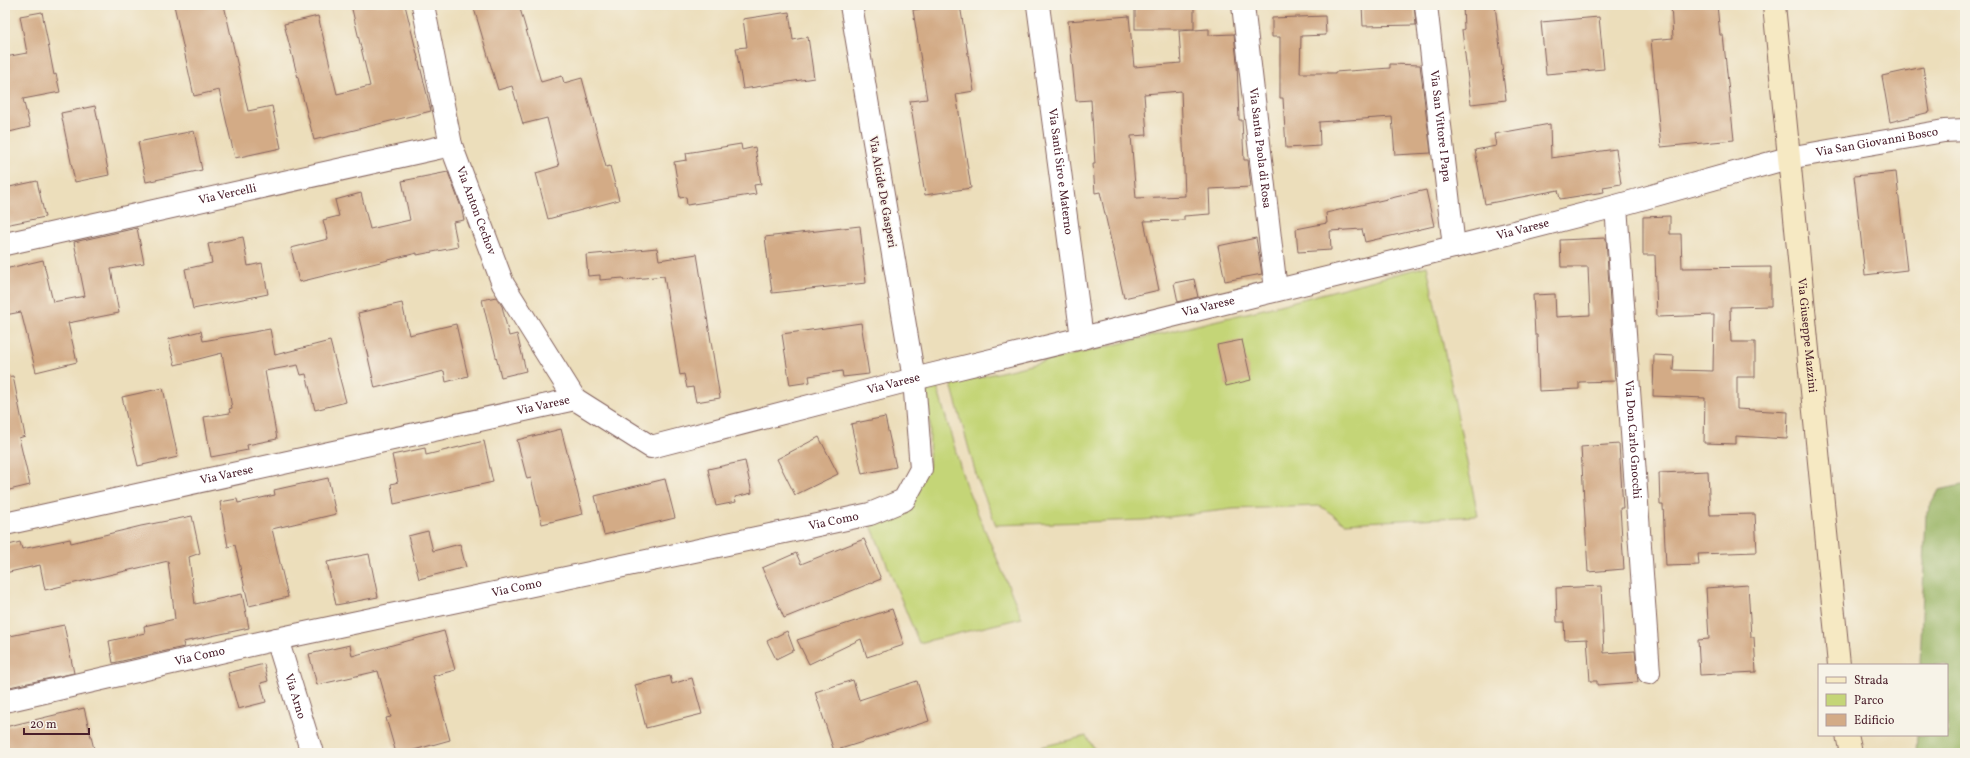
<svg xmlns="http://www.w3.org/2000/svg" width="1970" height="758" font-family="Vollkorn,serif">
<rect width="100%" height="100%" fill="#f7f3e8"/>
<filter id="ink" filterUnits="userSpaceOnUse"><feTurbulence type="fractalNoise" baseFrequency=".025" numOctaves="2"/><feDisplacementMap in="SourceGraphic" scale="8" xChannelSelector="R" yChannelSelector="G"/><feConvolveMatrix kernelMatrix="1 2 1 2 8 2 1 2 1" color-interpolation-filters="sRGB"/></filter>
<filter id="wash" filterUnits="userSpaceOnUse"><feTurbulence type="fractalNoise" baseFrequency=".012" numOctaves="4" result="noise"/><feDisplacementMap in="SourceGraphic" scale="16" xChannelSelector="R" yChannelSelector="G"/><feGaussianBlur stdDeviation="0.9" result="paint"/><feColorMatrix in="noise" values="0 0 0 0 0 0 0 0 0 0 0 0 0 0 0 0 0 1.4 0 .05"/><feComposite in="paint" operator="in"/></filter>
<g filter="url(#wash)">
<rect width="100%" height="100%" fill="#ecdebb"/>
<g fill="#c4d577" stroke="#877a51">
<path d="M1427,266L1478,516L1345,523L1320,506L1233,509L1144,520L996,525L977,478L951,384L1268,308Z"/>
<path d="M937,387L965,483L1022,618L919,643L868,518L929,467L930,423L927,389Z"/>
<path d="M1086,736L1097,753H1020V752Z"/>
</g>
<path fill="#9bb668" stroke="#726a4a" d="M1962,485L1965,486V753H1916L1917,735H1947V665H1920L1926,515L1939,490Z"/>
<g id="blocks">
<g fill="#d3ab86" fill-rule="evenodd">
<path d="M174,5H224L248,111L272,106L281,148L235,158L219,90L194,96Z"/>
<path d="M351,5H405L431,111L314,140L284,24L318,16L337,94L370,86Z"/>
<path d="M473,5H519L541,82L562,76L564,83L582,78L606,167L610,166L619,200L548,219L536,173L559,166L547,118L523,124L512,86L498,90Z"/>
<path d="M942,5H960L974,91L956,94L971,188L925,195L910,101L927,99L913,10Z"/>
<rect x="1135" y="5" width="59" height="24"/>
<path d="M1362,5H1414L1416,25L1363,26Z"/>
<path d="M1463,5H1495L1506,100L1471,104L1462,30L1464,29Z"/>
<path d="M1671,5H1717L1720,35H1723L1734,140L1661,147L1651,40L1673,38Z"/>
<path d="M42,12L54,75L56,74L60,92L23,99L30,127L5,133V57L27,53L20,16Z"/>
<path d="M789,12L793,40L808,37L814,78L743,89L736,48L747,47L743,19Z"/>
<path d="M1129,16L1134,67L1181,63L1179,31L1209,29V35L1234,34L1237,62L1239,120H1242L1244,160H1248L1251,187L1209,189L1210,214L1184,216V220L1144,221L1159,290L1124,298L1100,192L1095,193L1093,164H1095L1091,100L1076,101L1068,21ZM1181,91L1185,196L1136,198L1131,136L1147,135L1144,94Z"/>
<path d="M1325,16L1326,35L1301,36L1300,73H1335V72L1390,68V64L1420,65L1431,153L1395,155L1392,117L1319,122L1320,146L1286,148L1283,98H1280V37H1272V18Z"/>
<path d="M1599,17L1604,69L1546,74L1541,22Z"/>
<path d="M1923,67L1930,112L1890,122L1882,76Z"/>
<path d="M95,106L109,175L75,182L61,113Z"/>
<path d="M1550,124L1551,158L1616,149L1621,184L1603,187L1604,192L1560,199L1558,190L1485,204L1475,150L1496,146L1494,134Z"/>
<path d="M194,131L202,170L146,182L138,142Z"/>
<path d="M741,144L742,150L755,147L761,184L754,185L756,194L687,205L686,197L680,198L674,162L687,160L686,153Z"/>
<path d="M448,172L461,207L464,220L453,222L458,247L417,255V253L299,282L291,248L328,239L323,220L339,216L335,200L361,193L370,229L410,220L402,181Z"/>
<path d="M1896,172L1907,270L1865,275L1854,176Z"/>
<path d="M37,181L45,217L5,225V188Z"/>
<path d="M1426,190L1434,226L1365,242L1362,229L1330,231L1331,250L1298,252L1296,229L1327,223L1326,213Z"/>
<path d="M1670,216V234H1681L1682,268L1771,267V306L1730,307L1731,342H1755V377H1737V409L1788,412L1787,439L1736,436V444L1704,443L1705,398L1653,396L1654,355L1674,356L1673,370L1713,371L1714,315L1657,317L1655,255H1643V217Z"/>
<path d="M860,226L866,283L772,293L765,237Z"/>
<path d="M137,228L144,263L111,269L119,313L68,323L77,362L36,372L21,312L5,315V269L43,260L53,302L85,296L74,242Z"/>
<path d="M243,237L248,266L262,263L268,294L193,309L185,269L212,263L208,244Z"/>
<path d="M1256,238L1262,274L1225,281L1218,246Z"/>
<path d="M1606,238L1615,381L1579,382V389L1539,391L1537,335H1535L1533,295L1555,294L1556,317L1590,315L1588,267H1561L1560,240Z"/>
<path d="M657,248L659,260L697,254L720,398L696,402L693,387L687,388L684,374L680,375L664,276L624,280L623,278L600,280V275L588,276L586,255Z"/>
<path d="M1194,279L1198,297L1178,302L1174,283Z"/>
<path d="M496,297L502,306L509,336L517,334L526,371L501,377L482,300Z"/>
<path d="M402,303L409,335L456,324L468,376L446,382L444,371L375,388L358,313Z"/>
<path d="M861,323L869,374L843,377L842,371L809,376L810,382L790,385L782,334Z"/>
<path d="M270,329L275,355L330,341L346,402L315,410L306,374L301,375L298,365L265,371L277,439L247,445L248,450L211,457L204,417L230,413L229,409L232,408L222,353L175,365L168,339L201,331L203,341Z"/>
<path d="M1242,340L1251,380L1226,386L1217,345Z"/>
<path d="M13,376L25,436L19,438L30,485L5,491V377Z"/>
<path d="M163,388L178,457L138,466L122,397Z"/>
<path d="M885,417L896,467L862,474L851,424Z"/>
<path d="M561,429L583,514L542,524L531,478L527,479L517,440Z"/>
<path d="M819,437L838,474L795,495L777,459Z"/>
<path d="M484,441L493,482L394,504L391,484L398,482L392,455L425,448L426,455Z"/>
<path d="M1619,444L1623,508H1620L1624,569L1588,572L1581,447Z"/>
<path d="M745,461L752,493L735,497L736,502L716,506L708,469Z"/>
<path d="M1708,471L1710,515L1755,514L1757,552L1698,554L1699,565L1666,566L1663,505H1660L1659,473Z"/>
<path d="M328,478L336,514L272,529L288,597L249,606L235,545L228,547L220,502L237,499L238,503L275,495L274,490Z"/>
<path d="M665,479L675,518L604,535L595,496Z"/>
<path d="M192,516L200,553L189,557L195,604L242,594L249,628L183,642L184,647L113,663L109,641L145,633L144,626L175,619L168,561L45,590L40,565L5,573V546L20,542L22,549L70,539L71,543L141,526Z"/>
<path d="M428,531L433,551L460,544L466,567L419,579L408,536Z"/>
<path d="M864,539L881,579L784,618L762,568L796,553L801,564Z"/>
<path d="M369,554L378,597L336,605L327,562Z"/>
<path d="M1748,585L1751,637H1754L1756,672L1700,675L1698,640L1709,639L1706,588Z"/>
<path d="M1601,586L1604,653L1635,651L1638,682L1597,685V681H1590L1587,639L1565,640L1564,622H1557L1556,588Z"/>
<path d="M892,609L904,645L867,657L861,639L809,664L797,640Z"/>
<path d="M64,625L74,673L5,688V637Z"/>
<path d="M444,631L455,670L433,676L450,740L403,753H396L386,718L391,717L378,671L317,685L309,654L350,645L352,656Z"/>
<path d="M787,631L794,650L776,659L767,641Z"/>
<path d="M264,664L268,681L261,683L266,702L238,709L228,673Z"/>
<path d="M670,676L672,684L692,678L702,714L646,728L635,685Z"/>
<path d="M853,680L859,700L917,681L929,721L834,751L815,692Z"/>
<path d="M84,708L95,753H5V727Z"/>
</g>
</g>
</g>
<g filter="url(#ink)">
<use href="#blocks" fill-opacity="0" stroke="#83625d" stroke-width="1"/>
<g fill="none" stroke-linecap="round" stroke-linejoin="round">
<defs>
<g id="street">
<path id="s1" d="M423,5L451,145L503,284L575,399"/>
<path id="s2" d="M1038,5L1082,338"/>
<path id="s3" d="M1243,5L1276,290"/>
<path id="s4" d="M1426,5L1454,247"/>
<path id="s5" d="M1616,206L1649,673"/>
<path id="s6" d="M5,244L451,145"/>
<path id="s7" d="M5,524L575,399L651,447L914,379L1511,233L1616,206L1788,158L1944,131L1965,130"/>
<path id="s8" d="M277,639L312,753"/>
<path id="s9" d="M5,701L277,639L870,514L904,500L921,469L914,379L851,5"/>
</g>
<g id="secondary">
<path id="s10" d="M1774,5L1839,665"/>
<path d="M1847,735L1851,753"/>
</g>
</defs>
<use href="#street" stroke="#83625d" stroke-width="24"/>
<use href="#secondary" stroke="#83625d" stroke-width="24"/>
<use href="#street" stroke="#fff" stroke-width="22"/>
<use href="#secondary" stroke="#f6e9c3" stroke-width="22"/>
</g>
</g>
<g text-anchor="middle" dominant-baseline="central" stroke-width="3" stroke-linejoin="round" paint-order="stroke">
<g font-size="12" fill="#4a1f2b" stroke="#f7f3e8">
<text stroke="none"><textPath href="#s4" startOffset="122">Via San Vittore I Papa</textPath></text>
<text stroke="none"><textPath href="#s7" startOffset="1937">Via San Giovanni Bosco</textPath></text>
<text stroke="none"><textPath href="#s3" startOffset="144">Via Santa Paola di Rosa</textPath></text>
<text stroke="none"><textPath href="#s2" startOffset="168">Via Santi Siro e Materno</textPath></text>
<text transform="translate(882 192) rotate(80)">Via Alcide De Gasperi</text>
<text stroke="none"><textPath href="#s6" startOffset="228">Via Vercelli</textPath></text>
<text stroke="none"><textPath href="#s1" startOffset="213">Via Anton Cechov</textPath></text>
<text stroke="none"><textPath href="#s7" startOffset="1572">Via Varese</textPath></text>
<text stroke="none"><textPath href="#s7" startOffset="1248">Via Varese</textPath></text>
<text stroke="none"><textPath href="#s10" startOffset="332">Via Giuseppe Mazzini</textPath></text>
<text stroke="none"><textPath href="#s7" startOffset="924">Via Varese</textPath></text>
<text stroke="none"><textPath href="#s7" startOffset="551">Via Varese</textPath></text>
<text stroke="none"><textPath href="#s5" startOffset="234">Via Don Carlo Gnocchi</textPath></text>
<text stroke="none"><textPath href="#s7" startOffset="227">Via Varese</textPath></text>
<text stroke="none"><textPath href="#s9" startOffset="848">Via Como</textPath></text>
<text stroke="none"><textPath href="#s9" startOffset="524">Via Como</textPath></text>
<text stroke="none"><textPath href="#s9" startOffset="200">Via Como</textPath></text>
<text stroke="none"><textPath href="#s8" startOffset="60">Via Arno</textPath></text>
</g>
</g>
<rect width="1970" height="758" fill="none" stroke="#f7f3e8" stroke-width="20"/>
<rect x="1818" y="664" width="130" height="72" fill="#f7f3e8" stroke="#b29e9c"/>
<rect x="1826" y="677" width="20" height="6" fill="#f6e9c3" stroke="#b29e9c"/>
<text x="1854" y="684" font-size="12" fill="#4a1f2b">Strada</text>
<rect x="1826" y="694" width="20" height="12" fill="#c4d577" stroke="#b29e9c"/>
<text x="1854" y="704" font-size="12" fill="#4a1f2b">Parco</text>
<rect x="1826" y="714" width="20" height="12" fill="#d3ab86" stroke="#b29e9c"/>
<text x="1854" y="724" font-size="12" fill="#4a1f2b">Edificio</text>
<path d="M24 728v6h65v-6" fill="none" stroke="#4a1f2b" stroke-width="2"/>
<text x="30" y="728" font-size="12" fill="#4a1f2b" stroke="#f7f3e8" stroke-width="3" paint-order="stroke">20 m</text>
</svg>
